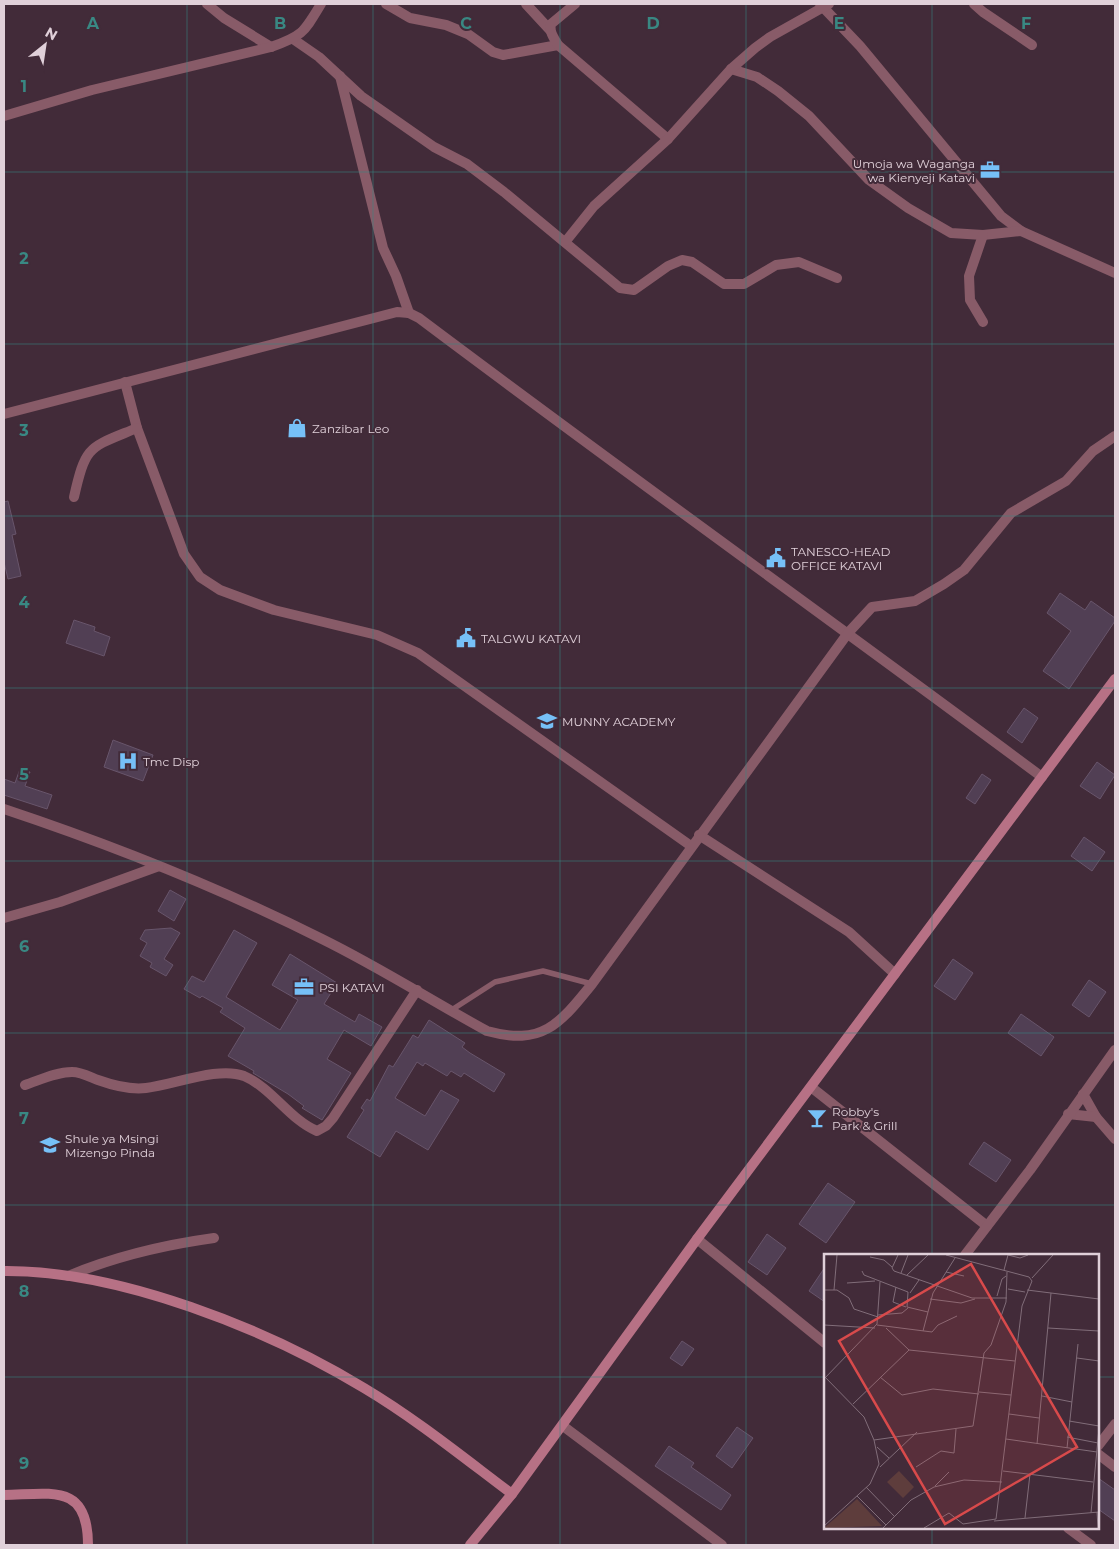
<svg xmlns="http://www.w3.org/2000/svg" width="1119" height="1549" font-family="Montserrat,sans-serif">
<rect width="100%" height="100%" fill="#422b39"/>
<g fill="#513f54" stroke="#68556b">
<path d="M8,501L16,534L12,535L21,576L8,579L4,562V502Z"/>
<path d="M1060,593L1085,610L1091,601L1115,618V621L1069,689L1043,671L1071,631L1047,613Z"/>
<path d="M74,620L95,627L94,631L110,637L104,656L66,643Z"/>
<path d="M1024,708L1038,718L1022,743L1007,732Z"/>
<path d="M113,740L153,755L143,781L104,767Z"/>
<path d="M1097,762L1115,775L1100,799L1080,786Z"/>
<path d="M20,769L30,772L25,786L52,795L47,809L4,795V779L15,783Z"/>
<path d="M982,774L991,780L975,804L966,798Z"/>
<path d="M1084,837L1105,852L1092,871L1071,856Z"/>
<path d="M170,890L186,899L174,921L158,911Z"/>
<path d="M171,928L180,933L164,959L173,965L166,976L150,967L152,963L140,956L147,943L140,939L145,930Z"/>
<path d="M234,930L257,943L226,997L280,1030L298,1000L272,985L290,954L337,983L324,1004L355,1022L359,1014L382,1027L371,1046L344,1030L327,1059L351,1073L322,1120L302,1108L304,1106L288,1094L253,1073L254,1071L228,1056L245,1028L220,1012L223,1008L202,996L200,998L184,989L192,976L204,982Z"/>
<path d="M953,959L973,973L955,1000L934,986Z"/>
<path d="M1089,980L1106,992L1089,1017L1072,1005Z"/>
<path d="M1021,1014L1054,1037L1041,1056L1008,1033Z"/>
<path d="M429,1020L465,1043L462,1047L470,1053L505,1074L494,1092L464,1073L461,1077L451,1071L447,1076L425,1063L423,1066L417,1062L395,1098L425,1116L441,1090L459,1100L428,1150L396,1131L380,1157L347,1137L364,1110L361,1108L367,1099L370,1101L389,1065L393,1067L413,1035L418,1038Z"/>
<path d="M984,1142L1011,1160L996,1182L969,1164Z"/>
<path d="M828,1183L855,1202L826,1243L799,1224Z"/>
<path d="M767,1234L786,1248L767,1275L748,1262Z"/>
<path d="M825,1267V1302L809,1291Z"/>
<path d="M682,1341L694,1349L682,1366L670,1358Z"/>
<path d="M737,1427L753,1438L732,1468L716,1456Z"/>
<path d="M669,1446L694,1463L691,1467L731,1495L721,1510L655,1466Z"/>
<path d="M1098,1478L1115,1490V1521L1098,1509Z"/>
</g>
<g fill="none" stroke-linecap="round" stroke-linejoin="round">
<path stroke="#885b68" stroke-width="5.5" d="M450,1011L495,982L543,971L592,984"/>
<g stroke="#885b68" stroke-width="10">
<path d="M207,4L224,18L271,47"/>
<path d="M386,4L410,18L446,25L468,34L493,52L503,55L558,45"/>
<path d="M526,4L550,30"/>
<path d="M575,4L551,24C549,32 554,38 558,45L668,139"/>
<path d="M820,4L860,46L1001,216L1021,231L1115,273"/>
<path d="M974,4L983,12L1032,45"/>
<path d="M293,39L319,57L361,96L434,147L467,164L504,192L620,288L634,290L668,266L682,260L692,262L724,284H744L776,265L799,262L837,278"/>
<path d="M731,69L757,77L778,91L809,116L869,180L908,208L951,233L983,235L1021,231"/>
<path d="M340,76L383,248L396,276L409,313"/>
<path d="M4,116L92,90L271,47C303,36 304,32 321,4"/>
<path d="M566,241L594,206L668,139L731,69L755,48L770,37L829,4"/>
<path d="M983,322L970,300L969,276L983,235"/>
<path d="M125,382L137,428L184,554L200,577L220,590L274,610L377,635L418,653L691,846"/>
<path d="M4,414L397,312L409,313L419,318C625,473 835,623 1042,777"/>
<path d="M74,497C86,444 89,448 137,428"/>
<path d="M4,809C112,845 220,888 322,939C379,967 432,1001 487,1031C542,1046 559,1025 592,984L848,633L872,607L915,601L944,584L964,570L1011,513L1066,481L1093,451L1115,436"/>
<path d="M699,835L849,932L895,974"/>
<path d="M4,918L60,902L159,866"/>
<path d="M25,1085C40,1080 56,1072 72,1072C81,1072 90,1077 98,1080C112,1085 130,1090 146,1088C174,1085 218,1066 244,1076C272,1088 290,1120 317,1131L326,1126L333,1118L417,990"/>
<path d="M811,1087L987,1226"/>
<path d="M1083,1094L1096,1117L1115,1139"/>
<path d="M1068,1114L1096,1117"/>
<path d="M697,1239L825,1343"/>
<path d="M965,1255L1030,1170L1115,1050"/>
<path d="M68,1276C116,1256 163,1245 214,1238"/>
<path d="M563,1426L722,1545"/>
<path d="M1098,1446L1115,1424"/>
<path d="M1098,1454L1115,1467"/>
<path d="M1068,1528L1091,1545"/>
</g>
<g stroke="#b77185" stroke-width="10">
<path d="M4,1271C119,1270 267,1329 364,1388C416,1419 464,1458 512,1494"/>
<path d="M4,1495C52,1494 88,1483 88,1545"/>
<path d="M470,1545L512,1494L697,1239L1115,679"/>
</g>
</g>
<path fill="none" stroke="#398883" stroke-width="1" stroke-opacity="0.55" d="M187,4V1545M373,4V1545M560,4V1545M746,4V1545M932,4V1255M4,172H1115M4,344H1115M4,516H1115M4,688H1115M4,861H1115M4,1033H1115M4,1205H1115M4,1377H825M1098,1377H1115M932,1528V1545"/>
<defs>
<symbol id="office-bare" viewBox="-9 -9 18 18"><path d="M-6-3h4V-5.5h4V-3h4V5H-6ZM-1-4.5V-3h2v-1.5ZM-6 0V1H6V0Z" fill="#76c0f7" stroke="#422b39" stroke-width="2.5" paint-order="stroke"/></symbol>
<symbol id="shop-bare" viewBox="-9 -9 18 18"><path d="M-5-2.5h2.3a2.7 3.5 0 0 1 5.4 0H5L5.5 6h-11ZM-1.5-2.5h3a1.5 2.3 0 0 0-3 0Z" fill="#76c0f7" stroke="#422b39" stroke-width="2.5" paint-order="stroke"/></symbol>
<symbol id="civic-bare" viewBox="-9 -9 18 18"><path d="M-.6-6.5H3V-4.5H.6V-3L4-1V1h2V6H-6V1h2V-1L-.6-3ZM-1.2 2.5V6h2.4V2.5Z" fill="#76c0f7" stroke="#422b39" stroke-width="2.5" paint-order="stroke"/></symbol>
<symbol id="school-bare" viewBox="-9 -9 18 18"><path d="M0-5L7-2L0 1L-7-2ZM-4 1L0 2.5L4 1V4Q0 6-4 4Z" fill="#76c0f7" stroke="#422b39" stroke-width="2.5" paint-order="stroke"/></symbol>
<symbol id="hospital-bare" viewBox="-9 -9 18 18"><path d="M-5-5h3v3.5h4V-5h3V5h-3V1.5h-4V5h-3Z" fill="#76c0f7" stroke="#422b39" stroke-width="2.5" paint-order="stroke"/></symbol>
<symbol id="bar-bare" viewBox="-9 -9 18 18"><path d="M-6-5H6L.8 .8V4.5H3.5V6h-7V4.5H-.8V.8Z" fill="#76c0f7" stroke="#422b39" stroke-width="2.5" paint-order="stroke"/></symbol>
</defs>
<g fill-rule="evenodd">
<use href="#office-bare" x="976" y="156" width="28" height="28"/>
<use href="#shop-bare" x="283" y="414" width="28" height="28"/>
<use href="#civic-bare" x="762" y="544" width="28" height="28"/>
<use href="#civic-bare" x="452" y="624" width="28" height="28"/>
<use href="#school-bare" x="533" y="707" width="28" height="28"/>
<use href="#hospital-bare" x="114" y="747" width="28" height="28"/>
<use href="#office-bare" x="290" y="973" width="28" height="28"/>
<use href="#bar-bare" x="803" y="1104" width="28" height="28"/>
<use href="#school-bare" x="36" y="1131" width="28" height="28"/>
</g>
<g text-anchor="middle" dominant-baseline="central" stroke-width="4" stroke-linejoin="round" paint-order="stroke">
<g font-size="12" fill="#e0d0d9" stroke="#422b39" text-anchor="start">
<text x="975" y="163" text-anchor="end">Umoja wa Waganga<tspan x="975" dy="14">wa Kienyeji Katavi</tspan></text>
<text x="312" y="428">Zanzibar Leo</text>
<text x="791" y="551">TANESCO-HEAD<tspan x="791" dy="14">OFFICE KATAVI</tspan></text>
<text x="481" y="638">TALGWU KATAVI</text>
<text x="562" y="721">MUNNY ACADEMY</text>
<text x="143" y="761">Tmc Disp</text>
<text x="319" y="987">PSI KATAVI</text>
<text x="832" y="1111">Robby's<tspan x="832" dy="14">Park &amp; Grill</tspan></text>
<text x="65" y="1138">Shule ya Msingi<tspan x="65" dy="14">Mizengo Pinda</tspan></text>
</g>
</g>
<g transform="translate(824 1254)">
<rect width="275" height="275" fill="#422b39"/>
<path d="M75,217L90,233L79,244L63,228ZM33,245L58,272L0,274Z" fill="#5e3d3c"/>
<path fill="none" stroke="#816d79" stroke-width="1" d="M74,1L68,14L70,17L148,44H183M184,1L196,4L204,1M46,3L60,6L68,13M180,16L184,1M38,17L40,21L84,38L83,53L104,58M122,18L140,22M77,19L84,1M83,21L104,1M208,24L229,1M23,29L51,27M72,33L69,48L82,53M184,35L201,38M0,36H13L25,44L30,55L54,63M10,36L13,1M203,36L275,45M86,39L95,26M173,42L178,25L182,22M106,45L137,49L151,45M54,61L78,59L84,54M0,71L51,74M53,71L108,78L114,71L133,62M62,74L85,96M224,74L275,77M99,77L109,39L131,4M253,104L275,107M0,122L40,163L50,186L55,210L46,230L0,272M56,123L78,141L109,135L155,140M0,125L53,70L56,28M155,138L187,141M218,142L248,148M29,150L85,96L191,107M185,160L215,164M245,167L275,172M243,183L274,189M182,185L273,198M50,186L149,172L160,99L167,91L182,48L183,18M213,190L227,39M53,193L65,204M243,194L254,90M56,213L93,178M92,213L117,197L130,199L132,175M179,217L269,228M111,232L125,218M42,233L70,262M33,242L62,271M273,258L274,274M267,259L275,174M201,264L206,220M170,267L275,258M59,274L87,246L110,233L140,226L178,228M100,274L125,259L139,270L172,265L198,52L208,27L205,23L122,1"/>
<path fill="#d84a4b" fill-opacity="0.15" stroke="#d84a4b" stroke-width="2.5" d="M147,10L253,193L121,270L15,87Z"/>
<rect width="275" height="275" fill="none" stroke="#e0d0d9" stroke-width="2.5"/>
</g>
<g font-size="16" text-anchor="middle" font-weight="bold" fill="#398883" stroke="#422b39" stroke-width="4" stroke-linejoin="round" paint-order="stroke">
<text x="93" y="29">A</text>
<text x="280" y="29">B</text>
<text x="466" y="29">C</text>
<text x="653" y="29">D</text>
<text x="839" y="29">E</text>
<text x="1026" y="29">F</text>
<text x="24" y="92">1</text>
<text x="24" y="264">2</text>
<text x="24" y="436">3</text>
<text x="24" y="608">4</text>
<text x="24" y="780">5</text>
<text x="24" y="952">6</text>
<text x="24" y="1124">7</text>
<text x="24" y="1297">8</text>
<text x="24" y="1469">9</text>
</g>
<rect width="1119" height="1549" fill="none" stroke="#e0d0d9" stroke-width="10"/>
<g transform="translate(45 45) rotate(30)" stroke="#422b39" stroke-width="4" paint-order="stroke">
<path d="M0-4L9 19L0 12L-9 19Z" fill="#e0d0d9"/>
<text y="-8" font-size="14" font-weight="bold" text-anchor="middle" fill="#e0d0d9">N</text>
</g>
</svg>
